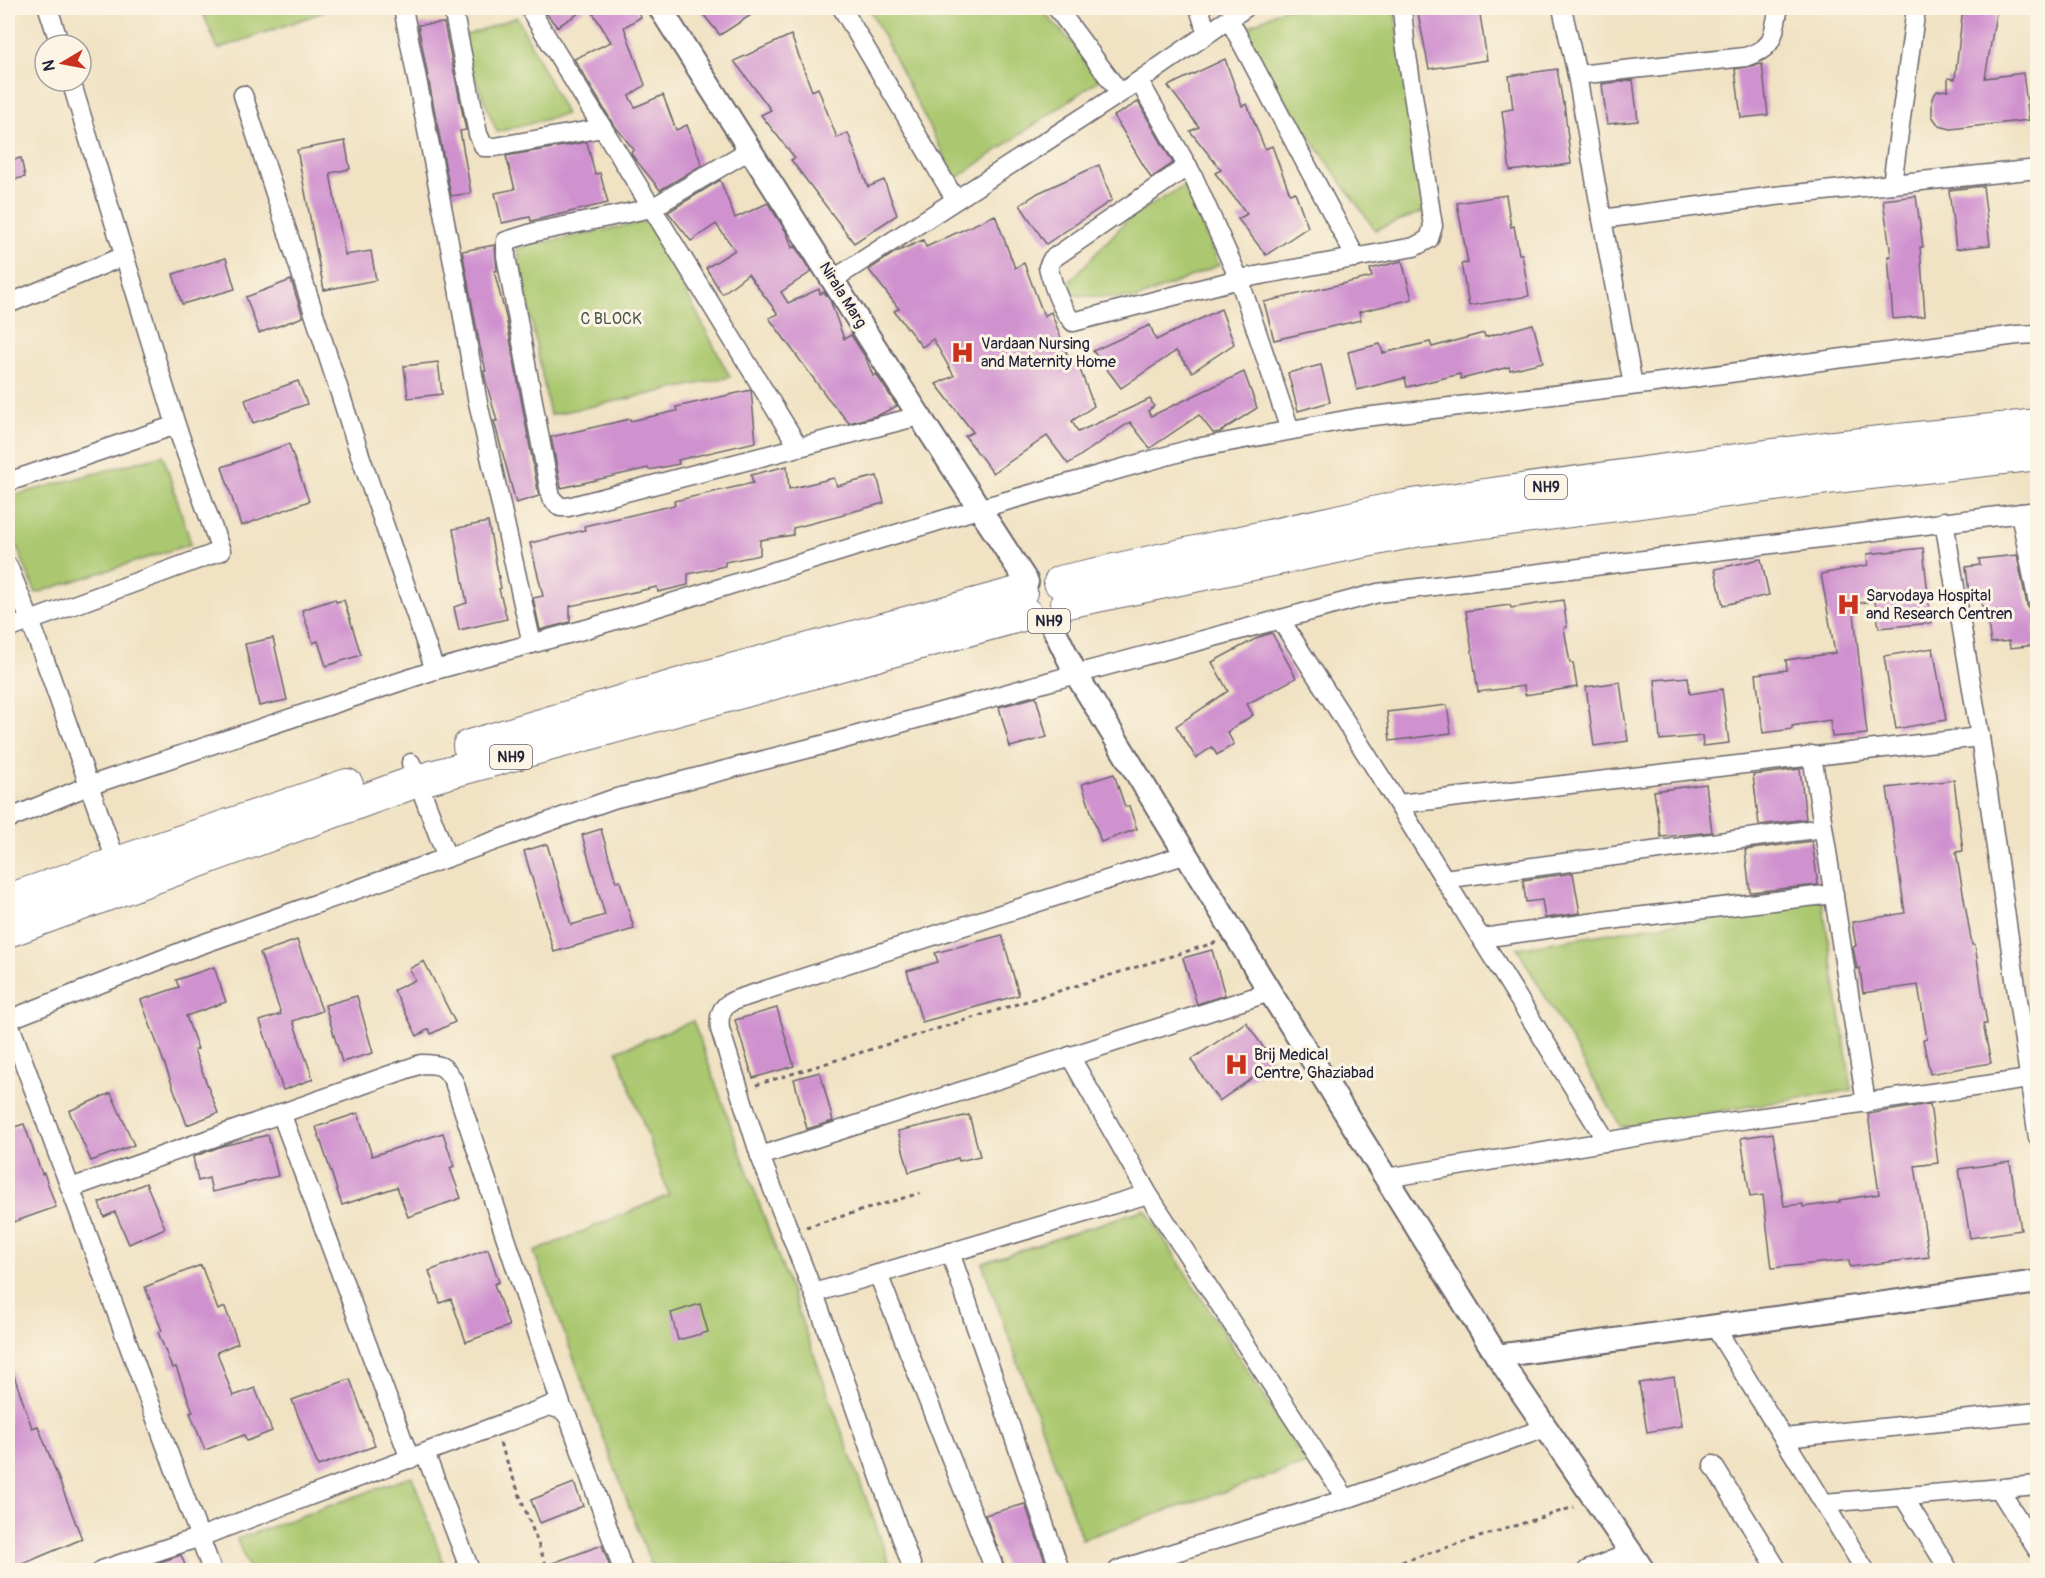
<svg xmlns="http://www.w3.org/2000/svg" width="2045" height="1578" font-family="Pangolin,sans-serif">
<rect width="100%" height="100%" fill="#fcf5e5"/>
<filter id="ink" filterUnits="userSpaceOnUse"><feTurbulence type="fractalNoise" baseFrequency=".0167" numOctaves="2"/><feDisplacementMap in="SourceGraphic" scale="12" xChannelSelector="R" yChannelSelector="G"/><feConvolveMatrix kernelMatrix="1 2 1 2 8 2 1 2 1" color-interpolation-filters="sRGB"/></filter>
<filter id="wash" filterUnits="userSpaceOnUse"><feTurbulence type="fractalNoise" baseFrequency=".008" numOctaves="4" result="noise"/><feDisplacementMap in="SourceGraphic" scale="24" xChannelSelector="R" yChannelSelector="G"/><feGaussianBlur stdDeviation="1.35" result="paint"/><feColorMatrix in="noise" values="0 0 0 0 0 0 0 0 0 0 0 0 0 0 0 0 0 1.4 0 .05"/><feComposite in="paint" operator="in"/></filter>
<g filter="url(#wash)">
<rect width="100%" height="100%" fill="#f0e2c3"/>
<g fill="#abc86f" stroke="#667555" stroke-width="1.5">
<path d="M201,8H335L218,49Z"/>
<path d="M869,8H1040L1103,77L956,179Z"/>
<path d="M1284,8H1394L1430,209L1375,230L1237,33Z"/>
<path d="M517,17L566,114L497,132L459,38Z"/>
<path d="M1184,186L1219,265L1136,299L1058,294L1130,217Z"/>
<path d="M649,221L730,377L550,415L517,248Z"/>
<path d="M163,455L191,544L36,593L8,525V497Z"/>
<path d="M1822,899L1852,1090L1621,1127L1517,948Z"/>
<path d="M693,1021L892,1570H653L534,1252L669,1195L617,1051Z"/>
<path d="M1145,1209L1307,1464L1082,1539L982,1263Z"/>
<path d="M412,1476L446,1570H249L237,1539Z"/>
</g>
<g id="blocks">
<g fill="#d092cf">
<path d="M542,8H587L557,27Z"/>
<path d="M590,8H635L641,17L624,27L645,85L629,96L635,107L663,95L676,130L687,125L702,165L660,190L632,155L631,152L634,150L612,122L574,59L611,42Z"/>
<path d="M698,8H762L720,35Z"/>
<path d="M1417,8H1479L1487,60L1429,69Z"/>
<path d="M1963,8H1997L1985,78L2023,73L2029,120L1951,129L1939,126L1932,116V98L1937,91L1948,90V78L1955,79Z"/>
<path d="M444,23L466,130L460,131L471,193L451,196L418,25Z"/>
<path d="M791,35L812,91L818,88L837,138L848,133L868,187L884,180L897,215L854,243L791,160L795,158L761,115L771,110L734,61Z"/>
<path d="M1225,59L1242,106L1247,104L1265,149L1272,146L1290,194L1295,192L1308,227L1266,255L1238,219L1247,214L1215,173L1221,170L1190,131L1199,127L1168,86Z"/>
<path d="M1762,64L1768,115L1741,118L1735,69Z"/>
<path d="M1557,69L1563,104L1564,103L1571,164L1510,171L1502,111L1513,109L1509,76Z"/>
<path d="M1633,80L1638,121L1607,124L1602,84Z"/>
<path d="M1138,102L1173,163L1151,178L1114,116Z"/>
<path d="M345,141L350,169L330,173L345,255L371,251L376,280L324,290L297,150Z"/>
<path d="M587,142L595,174L600,173L608,203L531,221L530,217L502,223L495,193L515,189L506,156Z"/>
<path d="M21,158L25,177L8,181V161Z"/>
<path d="M1099,165L1112,200L1046,244L1020,205L1038,193Z"/>
<path d="M720,180L735,218L768,203L787,233L792,248L795,246L811,272L781,292L788,303L819,289L820,294L824,292L830,300L844,339L851,335L866,358L873,376L876,374L897,406L879,415L849,423L827,397L769,318L778,314L748,274L722,294L706,268L735,250L716,224L691,241L668,212Z"/>
<path d="M1983,186L1990,245L1956,249L1949,190Z"/>
<path d="M1506,195L1511,227L1514,226L1519,254H1522L1529,296L1469,306L1461,264L1468,263L1457,203Z"/>
<path d="M1916,196L1923,247H1920L1925,316L1893,319L1888,256H1891L1883,200Z"/>
<path d="M995,215L1015,268L1024,263L1044,316L1051,312L1070,362L1076,359L1094,406L1072,421L1078,432L1150,399L1154,406L1148,411L1151,416L1244,372L1257,408L1220,432L1213,433L1199,415L1150,448L1130,422L1068,464L1047,436L993,473L965,436L973,432L936,384L954,376L933,339L922,347L894,311L899,309L869,270L894,253L923,240L926,247Z"/>
<path d="M495,245L497,271H494L506,317L539,496L516,503L494,421H497L485,378L484,371H486L480,347L462,251Z"/>
<path d="M226,258L235,289L182,304L173,274Z"/>
<path d="M1402,261L1412,299L1359,312L1361,320L1274,340L1264,302L1372,277L1370,269Z"/>
<path d="M291,280L303,317L259,333L246,297Z"/>
<path d="M1221,309L1234,344L1192,372L1176,351L1121,388L1093,351L1150,325L1156,340Z"/>
<path d="M1533,324L1543,362L1510,370L1509,367L1461,379L1460,374L1407,387L1405,378L1357,390L1348,352L1380,344L1383,353L1430,342L1432,347L1484,333L1485,337Z"/>
<path d="M438,362L442,394L408,398L404,366Z"/>
<path d="M1321,365L1330,402L1298,411L1288,373Z"/>
<path d="M298,381L307,404L253,423L245,400Z"/>
<path d="M751,390L756,442L678,460L679,464L649,470L648,468L561,488L551,437L630,419V421L677,411L676,407Z"/>
<path d="M289,444L309,501L241,526L222,467Z"/>
<path d="M787,466L789,489L834,478L837,486L877,476L884,503L844,514V515L793,528V535L760,540V555L725,562V566L688,574V585L658,592L657,587L570,606V622L540,630L533,598L543,596L530,543L585,530L584,526L675,505L674,501L753,483L751,475Z"/>
<path d="M488,522L501,588L499,589L507,619L459,630L454,607L467,603L453,529Z"/>
<path d="M1923,548L1931,623L1879,628L1875,601L1853,604L1867,734L1832,737L1830,720L1792,726V729L1763,733L1756,674L1787,670L1786,660L1835,653L1821,574L1868,565L1867,554Z"/>
<path d="M2017,555L2027,605L2030,611L2037,614V626L2034,627L2036,645L2010,648L2009,641L1991,643L1987,617H1983L1981,591L1969,593L1966,567L1980,565L1979,559Z"/>
<path d="M1761,559L1769,595L1723,605L1715,569Z"/>
<path d="M335,599L336,602L344,600L361,655L326,666L318,641L313,643L302,610Z"/>
<path d="M1563,600L1567,627L1564,628L1570,663H1573L1577,687L1525,695L1524,686L1478,692L1466,611L1510,605L1511,608Z"/>
<path d="M1272,633L1296,678L1247,704L1253,715L1227,732L1234,744L1217,755L1212,747L1196,758L1176,726L1228,691L1212,662L1259,637Z"/>
<path d="M273,638L287,700L259,706L245,644Z"/>
<path d="M1933,648L1946,720L1896,729L1884,656Z"/>
<path d="M1688,677L1690,694L1722,689L1729,743L1703,746L1702,736L1660,740L1655,680Z"/>
<path d="M1620,682L1628,741L1594,746L1586,687Z"/>
<path d="M1036,697L1047,737L1010,747L999,707Z"/>
<path d="M1447,705L1451,733L1390,741L1387,712Z"/>
<path d="M1800,769L1806,819L1759,825L1753,775Z"/>
<path d="M1114,774L1125,807L1129,806L1137,829L1101,842L1082,784Z"/>
<path d="M1954,780L1963,851L1956,852L1972,945H1975L1987,1024H1983L1991,1063L1930,1074L1923,1040L1927,1039L1918,985L1863,993L1860,968L1857,969L1853,947L1856,946L1852,922L1905,913L1887,788Z"/>
<path d="M1706,784L1712,832L1661,837L1654,791Z"/>
<path d="M601,829L616,882L620,881L634,929L554,952L524,851L547,844L571,925L605,915L582,835Z"/>
<path d="M1812,841L1818,885L1750,892L1745,850Z"/>
<path d="M1573,873L1580,913L1545,918L1542,900L1526,902L1523,880Z"/>
<path d="M1002,935L1019,995L922,1022L907,971L938,962L935,953Z"/>
<path d="M297,940L322,1011L293,1021L313,1079L283,1090L260,1021L281,1014L260,953Z"/>
<path d="M1212,950L1225,995L1197,1004L1183,958Z"/>
<path d="M424,961L455,1022L431,1034L429,1029L417,1036L394,990L415,980L409,969Z"/>
<path d="M214,967L226,1002L186,1016L198,1049L194,1050L218,1113L187,1125L141,1000L179,987L176,980Z"/>
<path d="M357,996L373,1053L342,1062L325,1005Z"/>
<path d="M777,1008L794,1066L753,1078L735,1020Z"/>
<path d="M1246,1022L1274,1063L1219,1101L1191,1060Z"/>
<path d="M820,1072L833,1121L807,1129L794,1079Z"/>
<path d="M111,1093L134,1145L91,1161L69,1111Z"/>
<path d="M1930,1104L1938,1163L1915,1166L1929,1257L1850,1267L1849,1260L1772,1268L1763,1195L1750,1197L1741,1138L1773,1133L1784,1206L1803,1204V1207L1840,1202L1839,1200L1879,1194L1868,1114Z"/>
<path d="M358,1113L372,1156L443,1133L454,1166L450,1168L461,1198L408,1217L397,1187L342,1205L316,1127Z"/>
<path d="M969,1115L980,1156L959,1161L958,1158L909,1172L898,1131Z"/>
<path d="M24,1124L42,1174L44,1173L56,1207L8,1224V1129Z"/>
<path d="M268,1135L278,1176L212,1192L209,1178L198,1181L193,1157L222,1146Z"/>
<path d="M2010,1162L2021,1230L1970,1238L1959,1169Z"/>
<path d="M146,1183L165,1228L129,1244L115,1212L104,1217L99,1203Z"/>
<path d="M488,1249L499,1282L494,1284L509,1326L466,1342L451,1299L440,1303L429,1271Z"/>
<path d="M201,1265L218,1310L225,1307L238,1343L217,1352L233,1396L255,1388L272,1431L247,1441L244,1435L205,1450L190,1413L193,1412L176,1367L172,1368L158,1332L162,1331L145,1287Z"/>
<path d="M700,1304L708,1332L678,1340L671,1313Z"/>
<path d="M10,1364L32,1428L38,1426L82,1539L8,1570V1365Z"/>
<path d="M1674,1377L1682,1426L1647,1432L1639,1383Z"/>
<path d="M350,1379L375,1446L318,1466L292,1400Z"/>
<path d="M574,1483L583,1506L540,1523L531,1500Z"/>
<path d="M1025,1504L1048,1570H1006L985,1515Z"/>
<path d="M602,1545L611,1570H536V1569Z"/>
<path d="M181,1555L187,1570H140L143,1568Z"/>
</g>
</g>
</g>
<g filter="url(#ink)">
<use href="#blocks" fill-opacity="0" stroke="#6a656b" stroke-width="1.5"/>
<g fill="none" stroke-linecap="round" stroke-linejoin="round">
<defs>
<g id="minor">
<path d="M48,8L60,45"/>
<path d="M403,8L458,288L477,398L532,644"/>
<path d="M454,8V14L478,134L484,147H495L603,128"/>
<path d="M529,8L798,446"/>
<path d="M842,8L955,199"/>
<path d="M1057,8L1120,93"/>
<path d="M1199,8L1207,34"/>
<path d="M1562,8L1577,75L1602,219L1775,196L2038,169"/>
<path d="M1229,19L1356,258"/>
<path d="M1577,75L1745,57C1776,48 1772,36 1779,8"/>
<path d="M1139,81L1193,176L1239,279L1290,430"/>
<path d="M243,95L361,458L435,670"/>
<path d="M751,149L652,208L535,232L506,241V256L551,498L560,507H568L919,416"/>
<path d="M1188,166L1052,259L1048,267C1053,285 1060,308 1073,322L1239,279L1414,247L1429,239L1433,226L1405,42L1402,8"/>
<path d="M1892,184L1916,8"/>
<path d="M1602,219L1633,385"/>
<path d="M834,279L1139,81L1245,8"/>
<path d="M8,304L124,256"/>
<path d="M8,482L176,425"/>
<path d="M2020,513L2038,603"/>
<path d="M1944,521L1980,737L2038,1138"/>
<path d="M8,566C49,663 80,764 117,863"/>
<path d="M1280,619L1398,804L1607,1142"/>
<path d="M8,629L221,551L176,425L71,81"/>
<path d="M1812,755L1866,1103"/>
<path d="M411,763L447,858"/>
<path d="M1398,804L1980,737"/>
<path d="M8,819L88,786L435,670L586,629L978,509L1191,449L1356,418L1647,384L2017,335L2038,334"/>
<path d="M1444,879L1823,828"/>
<path d="M1482,938L1618,919L1834,894"/>
<path d="M8,1020L188,949L613,799L826,744L1076,674L1378,593L2038,511"/>
<path d="M8,1020L212,1570"/>
<path d="M1070,1056L1148,1194L1346,1499"/>
<path d="M281,1113L410,1459"/>
<path d="M760,1156L1270,992"/>
<path d="M1386,1178L1707,1125L2029,1079"/>
<path d="M71,1188L421,1064C440,1064 445,1065 454,1082L563,1410"/>
<path d="M950,1252L1060,1570"/>
<path d="M878,1274L995,1570"/>
<path d="M814,1293L1148,1194"/>
<path d="M1715,1327L1865,1570"/>
<path d="M1784,1438L2038,1412"/>
<path d="M425,1453L470,1570"/>
<path d="M1713,1465L1778,1570"/>
<path d="M1999,1489L2038,1551"/>
<path d="M1903,1496L1949,1570"/>
<path d="M1824,1503L2038,1485"/>
<path d="M102,1570L200,1537L549,1406L563,1410L569,1418L623,1570"/>
<path d="M913,1570L817,1302L760,1156L720,1029C718,1012 723,1004 738,999L1187,854"/>
<path d="M1118,1570L1346,1499L1545,1428"/>
<path d="M1587,1570L1632,1552"/>
</g>
<g id="tertiary">
<path d="M660,8L889,369L1027,582"/>
<path d="M1050,621L1076,674L1270,992L1497,1356L1643,1570"/>
<path d="M1497,1356L2038,1282"/>
</g>
<g id="trunk">
<path d="M1060,582L1405,506L1825,448L2038,425"/>
<path d="M1067,602L1415,531L1828,478L2038,454"/>
<path d="M469,746L694,680L1021,592"/>
<path d="M8,900L347,785"/>
<path d="M8,931L417,781L1026,614"/>
</g>
</defs>
<use href="#minor" stroke="#6a656b" stroke-width="21"/>
<use href="#tertiary" stroke="#6a656b" stroke-width="26"/>
<use href="#trunk" stroke="#6a656b" stroke-width="34"/>
<g stroke="#6a656b" stroke-width="3" stroke-dasharray="4.5 4.5" stroke-linecap="butt">
<path d="M756,1085L1217,942"/>
<path d="M806,1227L920,1193"/>
<path d="M500,1443L548,1570"/>
<path d="M1376,1570L1574,1507"/>
</g>
<use href="#minor" stroke="#fff" stroke-width="18"/>
<use href="#tertiary" stroke="#fff" stroke-width="22"/>
<use href="#trunk" stroke="#fff" stroke-width="32"/>
</g>
</g>
<defs>
<symbol id="hospital-bare" viewBox="-9 -9 18 18"><path d="M-5-5h3v3.5h4V-5h3V5h-3V1.5h-4V5h-3Z" fill="#c8321e" stroke="#fcf5e5" stroke-width="2.5" paint-order="stroke"/></symbol>
</defs>
<g fill-rule="evenodd">
<use href="#hospital-bare" x="946" y="336" width="33" height="33"/>
<use href="#hospital-bare" x="1832" y="588" width="33" height="33"/>
<use href="#hospital-bare" x="1220" y="1048" width="33" height="33"/>
</g>
<g text-anchor="middle" dominant-baseline="central" stroke-width="6" stroke-linejoin="round" paint-order="stroke">
<g fill="#fcf5e5" stroke="#63616e" stroke-width="1.5">
<rect x="1525" y="475" width="42" height="24" rx="4.5"/>
<rect x="1028" y="609" width="42" height="24" rx="4.5"/>
<rect x="490" y="745" width="42" height="24" rx="4.5"/>
</g>
<g font-size="15" font-weight="bold" fill="#22223b">
<text x="1546" y="487">NH9</text>
<text x="1049" y="621">NH9</text>
<text x="511" y="757">NH9</text>
</g>
<g font-size="16" fill="#22223b" stroke="#fcf5e5">
<text transform="translate(843 295) rotate(58)">Nirala Marg</text>
</g>
<g font-size="16" fill="#4b544b" stroke="#fcf5e5">
<text x="611" y="319">C BLOCK</text>
</g>
<g font-size="16" fill="#22223b" stroke="#fcf5e5" text-anchor="start">
<text x="981" y="344">Vardaan Nursing<tspan x="981" dy="18">and Maternity Home</tspan></text>
<text x="1866" y="596">Sarvodaya Hospital<tspan x="1866" dy="18">and Research Centren</tspan></text>
<text x="1254" y="1055">Brij Medical<tspan x="1254" dy="18">Centre, Ghaziabad</tspan></text>
</g>
</g>
<rect width="2045" height="1578" fill="none" stroke="#fcf5e5" stroke-width="30"/>
<g transform="translate(63 63) rotate(260)"><circle r="28" fill="#fcf5e5" stroke="#a5a1a1" stroke-width="1.5"/>
<path d="M0-4.5L10 22L0 15L-10 22Z" fill="#c8321e"/>
<text y="-9" font-size="16" font-weight="bold" text-anchor="middle" fill="#22223b">N</text>
</g>
</svg>
